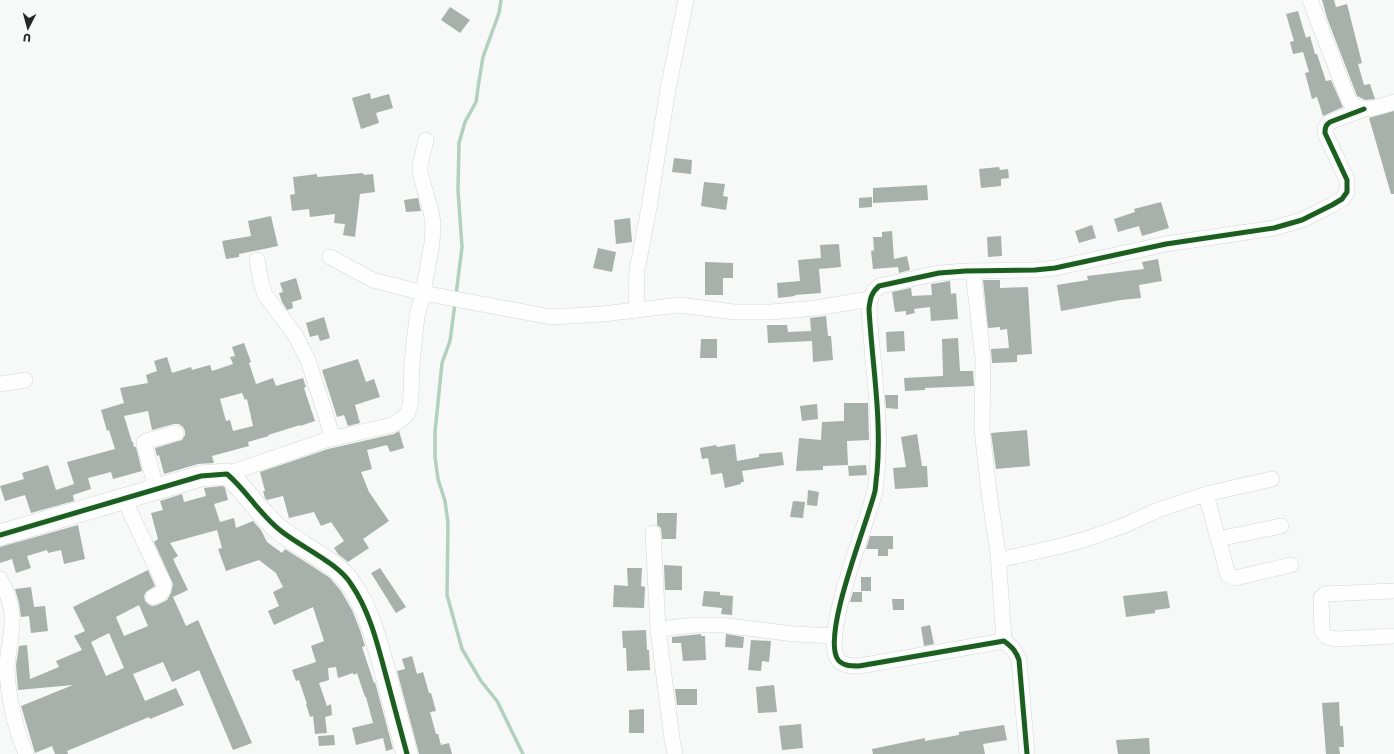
<svg xmlns="http://www.w3.org/2000/svg" width="1394" height="754" font-family="Poppins,sans-serif">
<rect width="100%" height="100%" fill="#f6f9f7"/>
<g fill="none" stroke-linecap="round" stroke-linejoin="round">
<g stroke="#b2d0be" stroke-width="3.5">
<path d="M456,295L462,247L458,190L459,143L465,122L476,102L479,81L483,57L499,13L501,0"/>
<path d="M455,303L450,341L442,363L435,432V457L438,479L445,501L448,523L447,595L462,649L481,681L497,701L523,754"/>
</g>
</g>
<g fill="#a7b0ab" fill-rule="evenodd">
<path d="M1322,0H1334L1336,7L1347,4L1362,63L1358,64L1364,85L1370,84L1375,99L1365,100L1357,96L1327,18Z"/>
<path d="M450,7L470,20L460,33L441,20Z"/>
<path d="M1298,11L1306,38L1310,36L1315,54H1317L1326,81L1331,80L1343,107L1323,116L1317,97L1312,99L1305,73L1309,72L1303,52L1293,54L1290,42L1294,41L1286,14Z"/>
<path d="M370,93L371,99L389,94L393,108L376,113L379,123L361,129L352,98Z"/>
<path d="M1394,111V194H1391L1369,118Z"/>
<path d="M674,158L692,160L691,174L672,172Z"/>
<path d="M999,167L1000,170L1008,169L1009,178L1001,179V186L981,188L979,169Z"/>
<path d="M363,173L364,175L373,174L375,192L360,194L355,237L343,235L345,224L334,223L335,214L310,217L309,209L292,211L290,195L295,194L293,177L317,174V177Z"/>
<path d="M704,182L725,184L723,196L728,197L726,210L701,206Z"/>
<path d="M927,185L928,200L873,203V188Z"/>
<path d="M872,197V207L859,208V198Z"/>
<path d="M418,198L421,211L406,212L404,200Z"/>
<path d="M1161,202L1169,228L1142,236L1139,226L1118,232L1114,219L1135,212L1134,209Z"/>
<path d="M271,216L278,246L239,254V257L226,259L222,241L251,236L248,221Z"/>
<path d="M630,218L632,242L616,244L614,220Z"/>
<path d="M1092,225L1096,238L1079,243L1075,231Z"/>
<path d="M892,231L894,259L907,256L910,270L899,273L898,267L873,269L871,251L874,250L873,237H882V232Z"/>
<path d="M1001,236L1002,256L988,257L987,237Z"/>
<path d="M839,244L841,267L819,269L821,293L795,295V296L778,298L777,283L800,281L798,260L821,258L820,245Z"/>
<path d="M598,248L616,252L612,272L593,268Z"/>
<path d="M1158,259L1162,281L1139,285L1141,298L1121,300L1061,311L1057,285L1088,280L1087,276L1144,269L1142,262Z"/>
<path d="M705,262L733,263V278H723V295H705Z"/>
<path d="M296,278L302,299L292,302L293,308L287,310L282,302L279,293L283,292L280,283Z"/>
<path d="M983,280H1000V288L1028,287L1032,354L1017,355V362L992,363L991,349L1009,348L1007,329L1000,330V327L988,328Z"/>
<path d="M950,281L951,294L956,293L958,319L931,321L930,307L914,309L915,313L906,315V311L895,312L892,292L911,288L912,296L932,295L931,284Z"/>
<path d="M826,316L828,336H831L833,360L813,362L812,341L768,343L767,325H787L788,332L811,331L810,318Z"/>
<path d="M324,317L330,338L320,341L318,335L310,337L306,323Z"/>
<path d="M904,331L905,351L887,352L886,332Z"/>
<path d="M958,338L960,371H973L974,386L925,388V390L905,391L904,378L943,376L942,339Z"/>
<path d="M701,339H717V358H700Z"/>
<path d="M244,343L251,362L249,363L256,384L273,378L276,386L303,378L306,387L304,388L315,421L300,426V425L268,435L269,436L248,442L249,446L212,456L214,463L198,464L164,474L159,455L157,456L155,448L182,440L185,435V431L183,427L179,424H174L152,430L148,411L124,416L132,442H133L134,447H136L142,471L113,479L111,472L88,478L91,489L73,495L74,501L31,513L25,495L5,501L0,486L24,479L22,473L48,465L56,490L74,484L67,462L115,449L109,430L107,431L101,410L124,403L120,388L148,383L146,375L157,371L154,361L167,357L172,373L191,367L192,370L210,365L212,371L233,364L230,357L235,356L232,347ZM242,393L245,400L247,399L253,426L233,431L230,420L226,421L220,399Z"/>
<path d="M358,359L366,382L374,379L380,397L355,405L360,423L348,426L344,415L337,417L322,370Z"/>
<path d="M885,395H898V409L886,408Z"/>
<path d="M844,403H868L869,440L847,441L848,465L823,466V470L796,471L799,438L821,440L822,422L844,421Z"/>
<path d="M817,404L818,419L802,421L800,406Z"/>
<path d="M1027,430L1030,466L996,469L991,433Z"/>
<path d="M399,431L404,448L390,452L387,445L367,450L372,469L361,472L369,492L389,521L363,539L369,548L348,562L338,554L334,548L344,541L331,522L321,526L314,512L289,518L283,496L267,500L265,498L263,491H265L260,472L328,449L394,434Z"/>
<path d="M917,434L922,466H927L928,487L895,489L893,468L906,467L901,437Z"/>
<path d="M735,444L737,461L759,457V454L782,452L784,465L742,471L744,482H741V484L725,488L722,473L711,475L708,458L702,459L700,448L716,445L717,447Z"/>
<path d="M866,465L867,475L849,476L848,466Z"/>
<path d="M223,486L225,488L228,500L214,504L220,522L234,518L236,528L253,521L261,530L267,542L282,553L285,549L312,566L330,578L341,591L352,610L360,630L365,646L362,647L374,683L375,682L393,749L386,751L383,738L356,745L352,728L373,723L366,697H365L357,673L354,675L353,673L338,678L336,667L328,668L329,680L319,683L327,706L331,704L332,715L325,717L327,733L315,734L313,716L310,717L306,704H307L299,680L296,681L292,670L316,662L311,646L324,641L313,607L274,625L268,611L279,606L273,592L283,587L276,573L259,560L226,571L218,549L222,548L217,530L170,543L178,556L173,559L188,590L173,597L186,626L198,620L252,743L233,750L199,670L172,682L163,662L133,674L145,701L176,688L184,705L150,719L149,717L67,751L68,754H55L52,746L35,753L21,706L73,685L18,690L16,665L19,646L27,645L30,679L59,667L56,661L82,650L74,636L85,631L73,607L148,570L155,586L146,592L144,596L145,601L148,604L152,606L157,605L167,600L171,593L173,584L154,542L158,539L151,513L163,510L160,501L182,494L184,502L206,496L204,488ZM139,605L148,626L124,636L116,617ZM109,633L124,668L106,676L91,642Z"/>
<path d="M808,490L819,492L817,506L807,505Z"/>
<path d="M793,501L805,502L803,518L790,517Z"/>
<path d="M657,513H677L676,539H662L661,528L657,525Z"/>
<path d="M78,525L85,559L64,564L61,550L48,553L47,550L27,556L31,568L16,573L12,559L0,563V547Z"/>
<path d="M870,536H893V549H888V556H878V549H866Z"/>
<path d="M664,565L682,566V590H665Z"/>
<path d="M380,568L406,607L396,613L371,573Z"/>
<path d="M627,568H642L641,586L645,587L644,608L613,607L614,585L628,586Z"/>
<rect x="861" y="577" width="10" height="14"/>
<path d="M31,587L34,607L45,606L48,631L31,633L29,616L21,617L19,603L15,589Z"/>
<path d="M704,591L720,592V595L733,596L732,615L721,614L722,608L702,606Z"/>
<path d="M1167,591L1170,608L1155,610V613L1126,617L1123,596Z"/>
<path d="M853,592H862V602H850Z"/>
<path d="M892,599H904V610H893Z"/>
<path d="M930,625L934,644L924,646L921,627Z"/>
<path d="M646,630L647,650H649L650,670L627,671L626,648H623L622,631Z"/>
<path d="M701,634V636H705L706,660L683,661L681,643H672V637Z"/>
<path d="M726,634L744,637L743,648L725,647Z"/>
<path d="M751,640L771,641L769,662L762,661L761,671L748,670Z"/>
<path d="M412,656L417,674L423,672L429,693H431L436,711L430,712L436,734H438L441,745L449,743L452,754H419L397,671L405,669L402,659Z"/>
<path d="M774,685L777,712L758,713L756,687Z"/>
<path d="M675,689H697V705H677Z"/>
<path d="M1339,702L1340,726H1343L1344,747H1339L1340,754H1326L1322,703Z"/>
<path d="M644,709V733H629V710Z"/>
<path d="M801,724L803,748L782,750L779,726Z"/>
<path d="M1004,725L1007,740L983,744L985,754H873L872,749L925,738V741L959,735V732Z"/>
<path d="M334,735L335,745L319,746L318,736Z"/>
<path d="M1149,738L1150,754H1118L1116,740Z"/>
</g>
<g fill="none" stroke-linecap="round" stroke-linejoin="round">
<defs>
<g id="street">
<path d="M686,0L668,89L649,208L637,270L636,310L679,305L734,312H771L816,308L870,299"/>
<path d="M1310,0L1349,101C1361,115 1378,107 1394,102"/>
<path d="M330,257L373,280L423,293L551,317L603,314L636,310"/>
<path d="M257,260L261,282L265,295L295,335L308,360L333,438"/>
<path d="M973,271L983,359L982,430L990,500L998,553L1004,641"/>
<path d="M0,384L25,380"/>
<path d="M227,474L326,440L392,425L402,419L407,414L410,406L411,395L412,362L417,316L423,293L432,243L433,223L431,212L420,172V166L426,140"/>
<path d="M156,489L144,443L146,441L176,433"/>
<path d="M1206,494L1272,479"/>
<path d="M124,499L164,584C164,593 160,594 153,597"/>
<path d="M653,533L658,629L672,739L675,754"/>
<path d="M1218,539L1281,526"/>
<path d="M999,560L1065,545L1086,539L1123,526L1158,510L1206,494L1228,575L1235,578L1291,565"/>
<path d="M0,579C7,592 13,607 12,622C12,637 8,651 7,665C7,694 15,728 26,754"/>
<path d="M1394,591L1325,594L1321,598L1322,631L1327,637L1336,639L1394,636"/>
<path d="M658,629L696,625H723L794,634L835,636"/>
<path d="M1027,754L1019,660C1016,651 1012,647 1004,641L859,666C851,666 841,666 837,658C823,630 867,524 875,491C876,485 876,479 877,473C882,418 872,363 869,309C870,299 871,293 879,286L939,273L966,271L1035,270L1055,268L1166,244L1274,228L1302,220L1332,205L1342,199L1347,192V180L1325,133C1325,127 1326,125 1330,122L1364,109"/>
</g>
<path id="secondary" d="M0,535L201,476L227,474C247,491 260,515 281,531C301,547 338,563 351,584C369,610 377,642 385,672C392,699 400,727 407,754"/>
</defs>
<use href="#street" stroke="#d4d6d5" stroke-width="16"/>
<use href="#secondary" stroke="#d4d6d5" stroke-width="22"/>
<use href="#street" stroke="#fefefe" stroke-width="15"/>
<use href="#secondary" stroke="#fefefe" stroke-width="21"/>
<defs>
<g id="cycleway">
<path d="M0,535L201,476L227,474C247,491 260,515 281,531C301,547 338,563 351,584C369,610 377,642 385,672C392,699 400,727 407,754"/>
<path d="M1027,754L1019,660C1016,651 1012,647 1004,641L859,666C851,666 841,666 837,658C823,630 867,524 875,491C876,485 876,479 877,473C882,418 872,363 869,309C870,299 871,293 879,286L939,273L966,271L1035,270L1055,268L1166,244L1274,228L1302,220L1332,205L1342,199L1347,192V180L1325,133C1325,127 1326,125 1330,122L1364,109"/>
</g>
</defs>
<use href="#cycleway" stroke="#f5faf7" stroke-width="8"/>
<use href="#cycleway" stroke="#1b5e20" stroke-width="5"/>
</g>
<g transform="translate(28 28) rotate(186)" stroke="#f5faf7" stroke-width="3" paint-order="stroke">
<path d="M0-3L7 15L0 10L-7 15Z" fill="#262726"/>
<text y="-6" font-size="11" font-weight="bold" text-anchor="middle" fill="#262726">U</text>
</g>
</svg>
